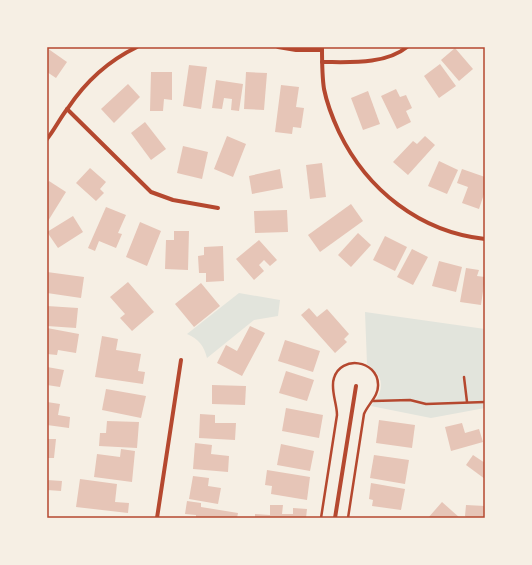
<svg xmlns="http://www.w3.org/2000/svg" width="532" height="565" font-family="'Nunito Sans',sans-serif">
<rect width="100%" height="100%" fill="#f6efe4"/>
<g fill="#e2e4dc">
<path d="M239,293L280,300L278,316L254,320L207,358C204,346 199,339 187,334Z"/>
<path d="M365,312L485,329V408L431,418L371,406C385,390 385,377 367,364Z"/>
</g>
<g fill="#e6c5b7">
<path d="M47,48L67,62L56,78L47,72Z"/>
<path d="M455,48L473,69L459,81L441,60Z"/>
<path d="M440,64L456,86L439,98L424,76Z"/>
<path d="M189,65L207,67L201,109L183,106Z"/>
<path d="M151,72H172V100L164,99L163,111H150Z"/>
<path d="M246,72L267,73L264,110L244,109Z"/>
<path d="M216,80L243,84L239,111L231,110L232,99L224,98L222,109L212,108Z"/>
<path d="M128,84L140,97L114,123L101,109Z"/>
<path d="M281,85L299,87L296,107L304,108L301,128L293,127L292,134L275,132Z"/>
<path d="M396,89L400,97L406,95L412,108L406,111L411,122L397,129L381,96Z"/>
<path d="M368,91L380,124L363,130L351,98Z"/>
<path d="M145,122L166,149L151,160L131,133Z"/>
<path d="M227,136L246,144L233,177L214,169Z"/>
<path d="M425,136L435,145L408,175L393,162L413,141L417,144Z"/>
<path d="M183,146L208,152L202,179L177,173Z"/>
<path d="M439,161L458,170L447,194L428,186Z"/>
<path d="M322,163L326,197L310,199L306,165Z"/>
<path d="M90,168L106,182L100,189L104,193L96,201L76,183Z"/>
<path d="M280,169L283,188L252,194L249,176Z"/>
<path d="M462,169L485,177V191L479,209L462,203L468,187L457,183Z"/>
<path d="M49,181L66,192L48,221L47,220V184Z"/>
<path d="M351,204L363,221L320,252L308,235Z"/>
<path d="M106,207L126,215L118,233L122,234L116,248L99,241L95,251L88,248Z"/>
<path d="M287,210L288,232L255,233L254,211Z"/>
<path d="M73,216L83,232L58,248L47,232Z"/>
<path d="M140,222L161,231L147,266L126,257Z"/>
<path d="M174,231H189L188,270L165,269L166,240H174Z"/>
<path d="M358,233L371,245L351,267L338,255Z"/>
<path d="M385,236L407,247L395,271L373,260Z"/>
<path d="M259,240L277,260L270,266L264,260L259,265L264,271L254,280L236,259Z"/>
<path d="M223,246L224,281L206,282V273H199L198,256L204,255V247Z"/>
<path d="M412,249L428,257L413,285L397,277Z"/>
<path d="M439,261L462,267L456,292L432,286Z"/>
<path d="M466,268L479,270L477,276L485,277L481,305L460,302Z"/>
<path d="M47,272L84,277L81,298L47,293Z"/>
<path d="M128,282L154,312L132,331L120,318L125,314L110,297Z"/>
<path d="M201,283L220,306L194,327L175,304Z"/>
<path d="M47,306L78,308L76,328L47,326Z"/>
<path d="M309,308L317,317L327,309L349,334L344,339L347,342L335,353L301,315Z"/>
<path d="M250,326L265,333L242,376L217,363L226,345L237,351Z"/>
<path d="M47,328L79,334L76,353L58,350L57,355L47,354Z"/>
<path d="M102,336L118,339L116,350L141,354L138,371L145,372L143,384L95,377Z"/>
<path d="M285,340L320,351L313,372L278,361Z"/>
<path d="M47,367L64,370L60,387L47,385Z"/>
<path d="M286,371L314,380L307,401L279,393Z"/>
<path d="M212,385L246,386L245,405L212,404Z"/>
<path d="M106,389L146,396L141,418L102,410Z"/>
<path d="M47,402L60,404L58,415L70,417L69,428L47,425Z"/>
<path d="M286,408L323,415L319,438L282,431Z"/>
<path d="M200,414L215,415V423H236L235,440L199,438Z"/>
<path d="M379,420L415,425L412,448L376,443Z"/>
<path d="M107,421L139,422L137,448L99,446L100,433H106Z"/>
<path d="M462,423L465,433L479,429L483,442L451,451L445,427Z"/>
<path d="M47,439H56L54,458H47Z"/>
<path d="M195,443L212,445L211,454L229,456L228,472L193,469Z"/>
<path d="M281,444L314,451L310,471L277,465Z"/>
<path d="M121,449L135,451L132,482L94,477L97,454L120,457Z"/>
<path d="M374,455L409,460L405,484L370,478Z"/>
<path d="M473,455L485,463V479L466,465Z"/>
<path d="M267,470L310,477L307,500L271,494L272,486L265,485Z"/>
<path d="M193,476L209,478L208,486L221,488L218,504L189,499Z"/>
<path d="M80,479L117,484L115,502L129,503L128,513L76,507Z"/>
<path d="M47,480L62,481L61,491L47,490Z"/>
<path d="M371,483L405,489L401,510L372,506L373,500L369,499Z"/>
<path d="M187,501L201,503V507L238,513L237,518H196V515L185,514Z"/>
<path d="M442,502L460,518H428Z"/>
<path d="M270,505H283L282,514H293V508L307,509L306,518H255V514L270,515Z"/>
<path d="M466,505L485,506V518H467L465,516Z"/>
</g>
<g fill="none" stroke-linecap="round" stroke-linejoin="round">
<g stroke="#b5482f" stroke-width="2.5">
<path d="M464,377L467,402"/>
<path d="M373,401L410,400L426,404L485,402"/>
<path d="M321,518L337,415C337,403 330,389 334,378C341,355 377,360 378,384C379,396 368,404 364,414L348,518"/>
</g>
<g stroke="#b5482f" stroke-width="4">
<path d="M278,47L296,50H322"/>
<path d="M322,47C322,61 322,76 324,89C327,104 333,119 339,132C367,190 420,232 485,239"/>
<path d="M322,62C349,62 385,65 407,47"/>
<path d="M67,109L151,192L173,200L218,208"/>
<path d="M47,139C55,129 60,118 68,108C86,81 108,61 137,47"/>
<path d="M157,518L181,360"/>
<path d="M335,518L356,386"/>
</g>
</g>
<rect width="532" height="565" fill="none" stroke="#f6efe4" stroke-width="96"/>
<rect x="48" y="48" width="436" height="469" fill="none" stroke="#b5482f" stroke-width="1.5"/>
</svg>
